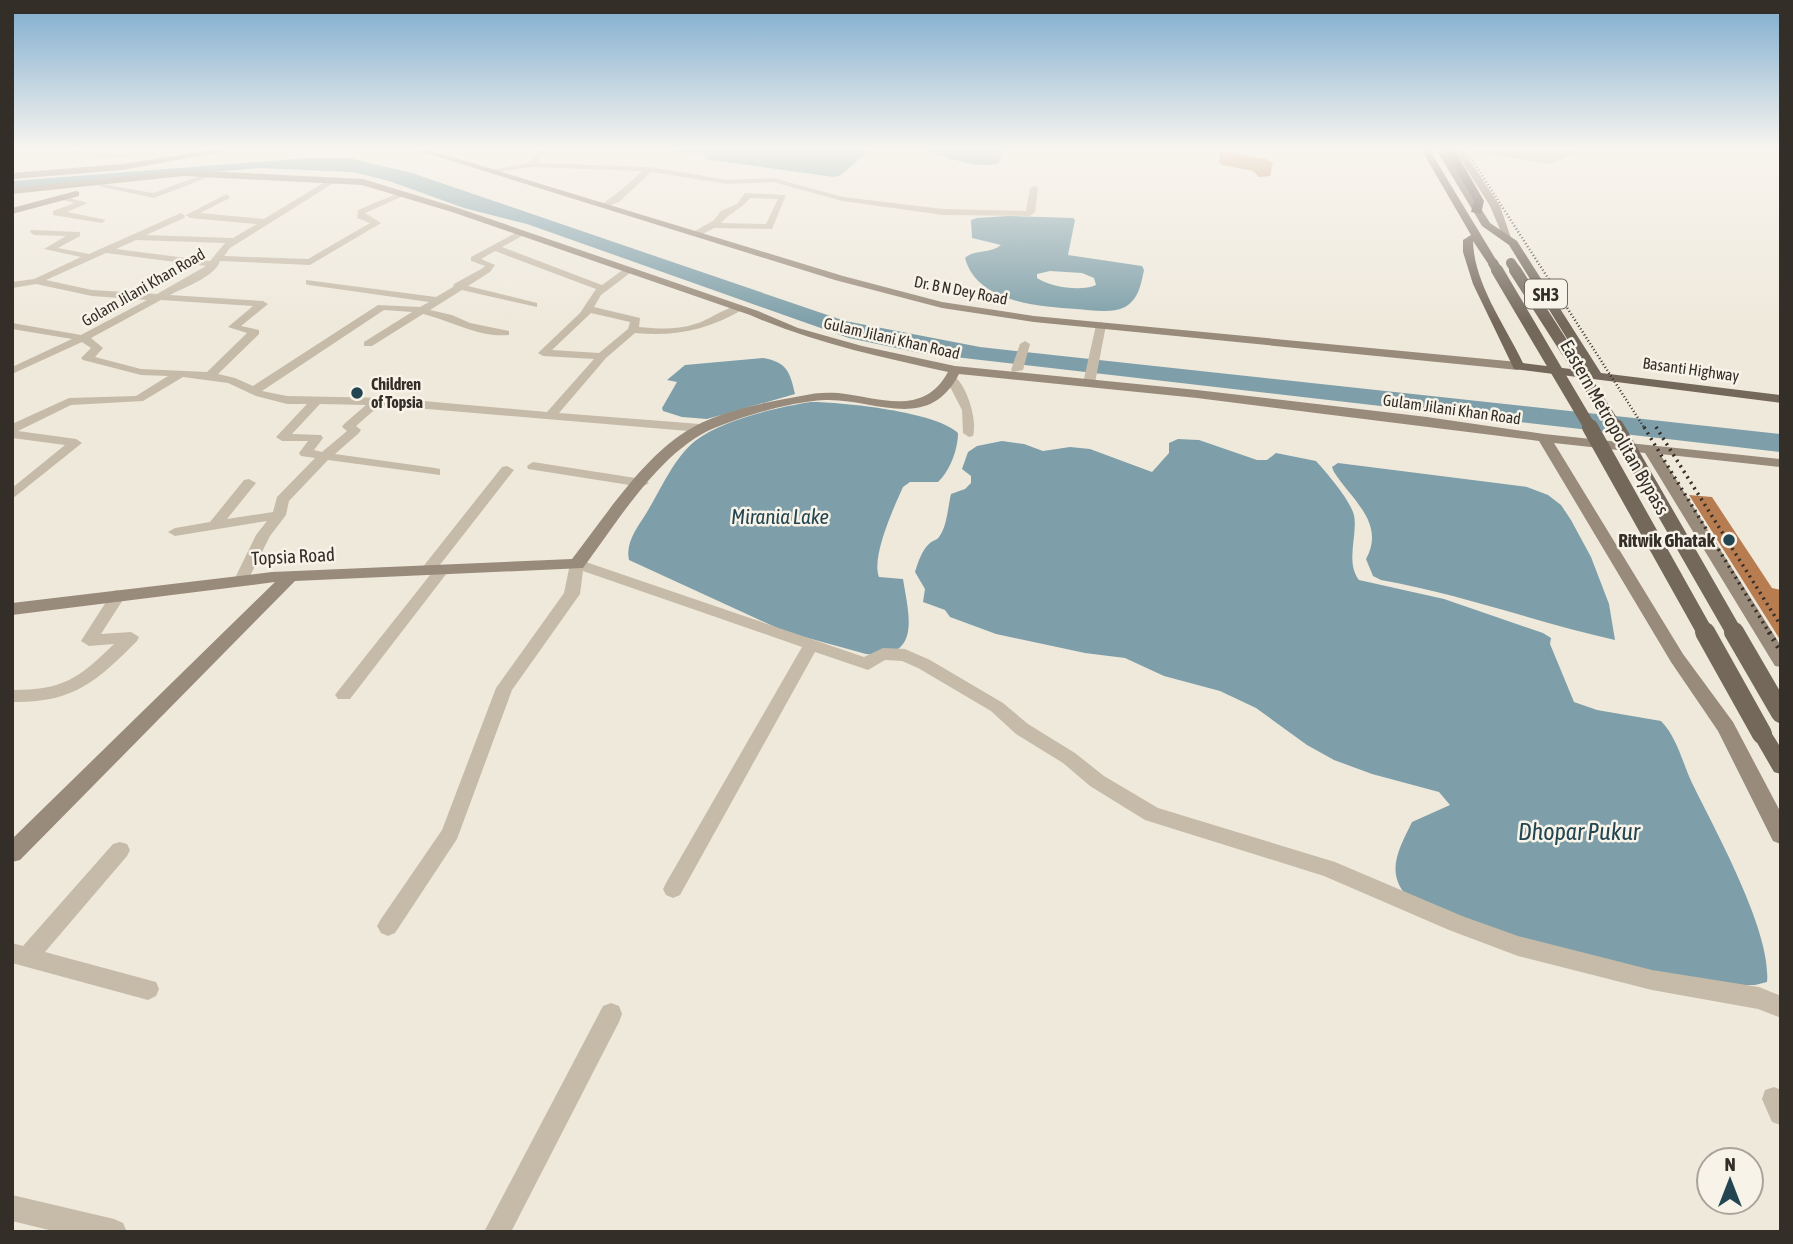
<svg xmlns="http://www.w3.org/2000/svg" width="1793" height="1244" font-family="'Asap Condensed',sans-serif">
<rect width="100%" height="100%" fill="#efe9dc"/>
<path fill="#adbc9e" d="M1459,149H1586L1549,164Z"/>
<g fill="#7e9fa9" fill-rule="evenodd">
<path d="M660,149H871L841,175L834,177L705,159L710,156Z"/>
<path d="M914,149H1003L999,163C972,171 939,152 914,149Z"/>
<path d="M307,158H349L412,173L845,321L980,347L1781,434V452L920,353L849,338L527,224L464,208L389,181L353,172L259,168L12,190V181Z"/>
<path d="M1008,216L1073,218L1075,220L1068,255L1142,266L1144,270C1141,284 1139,299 1125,307C1111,314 1091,310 1076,309C1039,306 977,303 965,258C974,249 991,254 1001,245L972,238L971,220L977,218ZM1050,271L1082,273L1094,278L1096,285C1081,292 1051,287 1037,278V274Z"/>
<path d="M763,358C787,362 790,372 795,394L707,419L682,417L663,411L662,408L677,382L667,380L685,365Z"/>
<path d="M811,402C843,402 937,412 958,433C958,449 950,471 938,482H910L903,487C894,507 871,557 879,577L903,579C909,616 922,660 866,654L786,632L629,560C625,542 638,527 647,512C661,489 674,458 695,441C722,420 778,407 811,402Z"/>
<path d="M1178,439L1199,440L1257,460H1267L1276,453L1316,461C1327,473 1350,500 1354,515C1358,535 1345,562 1359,580L1444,599L1543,633L1551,638L1550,644L1574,702L1597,710L1661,721C1677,737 1683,764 1692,783C1715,830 1772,932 1767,982L1755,985H1721L1533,946L1406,895C1385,871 1400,847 1412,822L1450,805L1439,792L1372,774L1334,760L1307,745L1256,708L1220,691L1164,676L1125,658L1085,653L996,634L950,617L945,610L923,602L925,589L915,572C918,562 922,550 930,543C935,539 936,541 939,537C947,527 948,506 951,494L965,489L971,483V476L962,469L968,452L977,446L1002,441L1024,444L1043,451L1070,447L1090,449L1152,472L1169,453V443Z"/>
<path d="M1338,463L1527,487L1548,495L1561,505L1571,520L1591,557L1609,604L1615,640C1536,622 1460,594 1381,580L1373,576L1366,559C1386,523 1351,499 1334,472L1332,467Z"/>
</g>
<g fill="#b87c51">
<path d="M1220,151L1266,159L1273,163L1270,176L1259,177L1253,171L1222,165L1219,162Z"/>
<path d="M1689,495L1712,497L1772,588L1781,590V641Z"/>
</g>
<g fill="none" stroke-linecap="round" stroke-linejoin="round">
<g fill="#c6bba9" fill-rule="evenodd">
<path d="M59,149L100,154L140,153L144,155L100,158Z"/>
<path d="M542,149H549L536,163L649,167L728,180L773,178L843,197L943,209L1026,211L1030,188L1034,186L1038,188L1035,212L1030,216L943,215L843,201L773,182L728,184L651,172L619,202L605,207L601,205C615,195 629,184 642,171L530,167L492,173L488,171L528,163Z"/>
<path d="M202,175L209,177L154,198L98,186L102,184L153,193Z"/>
<path d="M333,177L340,179L230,248L224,256L308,259L370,223L357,218L358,210L401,192L408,194L365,213L381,223L310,265L220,261C216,276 185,287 170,295L263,301L268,304L241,326L259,330V334L218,374L235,378L253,386L378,305L420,307L429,302L309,285L306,284V280L436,297L453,287L454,284L483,268L485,266L471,261V257L521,230L524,231V235L502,247L602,285L624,269H630V273L601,295L594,307L640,318L639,327C658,329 677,330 695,324C710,320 727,305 742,306V310C707,330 675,337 635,333L606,358L559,413L700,424L706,428L700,432L380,405L356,426L361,430L359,433L335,454L435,468L440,469V475L328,460L289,501L286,515L270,536L248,580L241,585L234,580L256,535L267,521L175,536L168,532L175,528L210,522L244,480L249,479L256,483L227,519L273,512L277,497L315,458L301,456L299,453L308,441H282L276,437L307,404H287L256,396L228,383L183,377L143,401L71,405L18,431L76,439L82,443L12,499V488L65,445L12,438V424L69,398L136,396L168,376L141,375L83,360L81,358L91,348L82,342L12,374V367L72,339L12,329V323L81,335L147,300L92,296L36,284L12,288V282L34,279L81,257L44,249L66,236L34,235L30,232L31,230L80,232V236L58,248L89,254L181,213L185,216L184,218L146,235L233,238L257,224L190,218L186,215L227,194L230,198L200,213L264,219ZM136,240L225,243L210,261L116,249ZM495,251L596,289L580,313L538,353L543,356L594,359L547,412L390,398L287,396L262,391L384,310L412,312L364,342V346H372L423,314C451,321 480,338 509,335V331L470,323L452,315L430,310L462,290L537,307V303L468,286L490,272L495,265L481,259ZM106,253L206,266L157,294L92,290L46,280ZM161,300L253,306L228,327L247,333L207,372L141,369L95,357L103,348L91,338ZM591,313L630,322L628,329L599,353L552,350ZM320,404L366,405L344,424L342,427L347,431L322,452L314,450L323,438L321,435L292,434Z"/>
<path d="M745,193L786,195L772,229L714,228L699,236H693V232L713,221L721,211L737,204ZM750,198L778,199L766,224L721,223C730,212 742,209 750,198Z"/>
<path d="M58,195L88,203L67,212L106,220L102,223L53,215V211L75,203L58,199Z"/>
<path d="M1101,322L1106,325L1095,383L1089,386L1083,383L1096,325Z"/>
<path d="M1025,341L1030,344L1023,370L1013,372L1011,370L1020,344Z"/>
<path d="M951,374C966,381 978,420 973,436L969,437L963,433L962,410L945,377Z"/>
<path d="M533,462L642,479L649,483L642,487L528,469L527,466Z"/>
<path d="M507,466L514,470L439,566L447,567L449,570L447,573L350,699H338L335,695L338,691L430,575L422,574L420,571L422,568L502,467Z"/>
<path d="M577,559L864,657L883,648L905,649L930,660L1003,703L1028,724L1075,753L1104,776L1158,808L1335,862L1462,916L1518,936L1652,970L1759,987L1781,996V1018L1758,1009L1652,990L1518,956L1449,930L1324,876L1145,820L1090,786L1063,763L1016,734L991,711L918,668L902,661L885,660L868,670L815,652L680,895L673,898L666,895L663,889L666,883L802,647L583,571L580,594L512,690L457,839L395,933L388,936L381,933L377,926L381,919L442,830L496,688L564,593L570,564Z"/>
<path d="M118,590L126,595L101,634L131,632L139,637L137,641C96,682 73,703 12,702V690C63,690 78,679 114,644L89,646L81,641L113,591Z"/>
<path d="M120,842L127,844L130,850L127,856L45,952L156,982L159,989L156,996L148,1000L12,963V943L23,946L113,844Z"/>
<path d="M611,1003L619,1006L622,1014L619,1022L511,1232H484L603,1006Z"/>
<path d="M1774,1087L1781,1090V1125L1772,1122L1762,1099L1765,1090Z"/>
<path d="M12,1195L114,1219L123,1223L127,1232H57L12,1221Z"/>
</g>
<g fill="#998b7b" fill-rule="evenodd">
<path d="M217,149H238L122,170L12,179V173L122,164Z"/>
<path d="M413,149H426L843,276L942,302L1034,316L1518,362L1524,366L1518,370L1034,322L942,308L835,280Z"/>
<path d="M1454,149H1462L1500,206L1512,241L1504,239L1490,206Z"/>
<path d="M184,170L363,179L458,208L758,311L798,328L862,346L955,366L1197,390L1427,417L1544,434L1781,459V467L1660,454L1781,646V667L1775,666L1645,453L1554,443L1683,654L1733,722L1781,813V844L1773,841L1718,731L1671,662L1539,441L1197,398L959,374C928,434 874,398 825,400C791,402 754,413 722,425C663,445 619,520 583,568L295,581L20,860L12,862V839L275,582L12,615V603L272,572L572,559C604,518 641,460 685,432C717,411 763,403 801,396C813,393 825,392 838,393C879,397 923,418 948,372C880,357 814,343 750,315L452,212L362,185L184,176L12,194V188Z"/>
<path d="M76,191L79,192V196L12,214V208Z"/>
</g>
<g fill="#74685b" fill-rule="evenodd">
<path d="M1421,149H1429L1498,263L1489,265L1473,241C1474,284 1505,325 1523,363L1587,371L1509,245L1482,226L1436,149H1444L1490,223L1517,241L1601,373L1781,395V403L1514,369L1473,284L1463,252V240L1471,235Z"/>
<path d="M1762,727L1769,729L1781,748V774L1774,772L1752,734L1755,729Z"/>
</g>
<path fill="#544a40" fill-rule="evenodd" d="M1444,149H1454L1484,201L1481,214L1471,212L1474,201Z"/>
<path stroke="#342e28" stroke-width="2.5" stroke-dasharray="1 2.5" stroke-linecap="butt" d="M1465,149L1645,429"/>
<g stroke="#342e28" stroke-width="3.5" stroke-dasharray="2 4.5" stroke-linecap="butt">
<path d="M1644,427L1770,634"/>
<path d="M1656,427L1781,626"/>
</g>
<path stroke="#342e28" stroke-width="5" stroke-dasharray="2 6" stroke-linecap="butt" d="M1769,632L1781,652"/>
<g stroke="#74685b" stroke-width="10">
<path d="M1493,263L1498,272"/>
<path d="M1511,263L1517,272"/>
</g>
<g stroke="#74685b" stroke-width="12">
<path d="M1497,270L1591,429"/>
<path d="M1515,270L1617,429"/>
</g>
<g stroke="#74685b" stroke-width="16">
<path d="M1590,427L1706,634"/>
<path d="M1616,427L1735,634"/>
</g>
<g stroke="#74685b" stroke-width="20">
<path d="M1705,632L1762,734"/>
<path d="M1734,632L1781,713"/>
</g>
</g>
<linearGradient id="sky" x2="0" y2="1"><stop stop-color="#7daccf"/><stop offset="0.46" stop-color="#f8f5ef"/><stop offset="1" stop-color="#f8f5ef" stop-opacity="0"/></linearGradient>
<rect width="1793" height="323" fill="url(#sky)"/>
<g fill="#224551" stroke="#f7f3e8" stroke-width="2.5">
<circle cx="357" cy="393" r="7"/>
<circle cx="1729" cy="540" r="7"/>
</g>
<g text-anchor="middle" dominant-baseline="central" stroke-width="5" stroke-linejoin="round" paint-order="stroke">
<g font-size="16" fill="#342e28" stroke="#f7f3e8">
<text transform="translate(143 287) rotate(-30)">Golam Jilani Khan Road</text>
<text transform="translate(961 290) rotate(11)">Dr. B N Dey Road</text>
<text transform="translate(892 338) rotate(13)">Gulam Jilani Khan Road</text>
<text transform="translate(1691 369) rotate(8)">Basanti Highway</text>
<text transform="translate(1452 409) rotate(8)">Gulam Jilani Khan Road</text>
</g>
<g font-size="16" font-weight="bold" fill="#342e28" stroke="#f7f3e8" text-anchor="start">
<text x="371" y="384">Children<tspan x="371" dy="18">of Topsia</tspan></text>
</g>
<rect fill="#f7f3e8" stroke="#6e6962" stroke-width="2" x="1525" y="279.5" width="42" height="29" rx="5"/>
<g font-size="18" font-weight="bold" fill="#342e28">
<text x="1546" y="294">SH3</text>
</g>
<g font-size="19" fill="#342e28" stroke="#f7f3e8">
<text transform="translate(1615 427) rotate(60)">Eastern Metropolitan Bypass</text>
<text transform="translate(293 556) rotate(-3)">Topsia Road</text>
</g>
<g font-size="19" font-weight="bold" fill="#342e28" stroke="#f7f3e8" text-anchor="end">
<text x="1715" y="540">Ritwik Ghatak</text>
</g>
<g font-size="21" font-style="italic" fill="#224551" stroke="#f7f3e8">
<text x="780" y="516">Mirania Lake</text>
</g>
<g font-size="24" font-style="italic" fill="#224551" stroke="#f7f3e8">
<text x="1579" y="831">Dhopar Pukur</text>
</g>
</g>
<rect width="1793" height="1244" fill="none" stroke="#342e28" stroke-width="28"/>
<g transform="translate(1730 1181)"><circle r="33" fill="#f7f3e8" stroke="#a9a49b" stroke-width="2"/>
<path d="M0-5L12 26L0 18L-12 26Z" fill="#224551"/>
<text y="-10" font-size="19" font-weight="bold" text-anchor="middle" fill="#342e28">N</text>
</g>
</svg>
